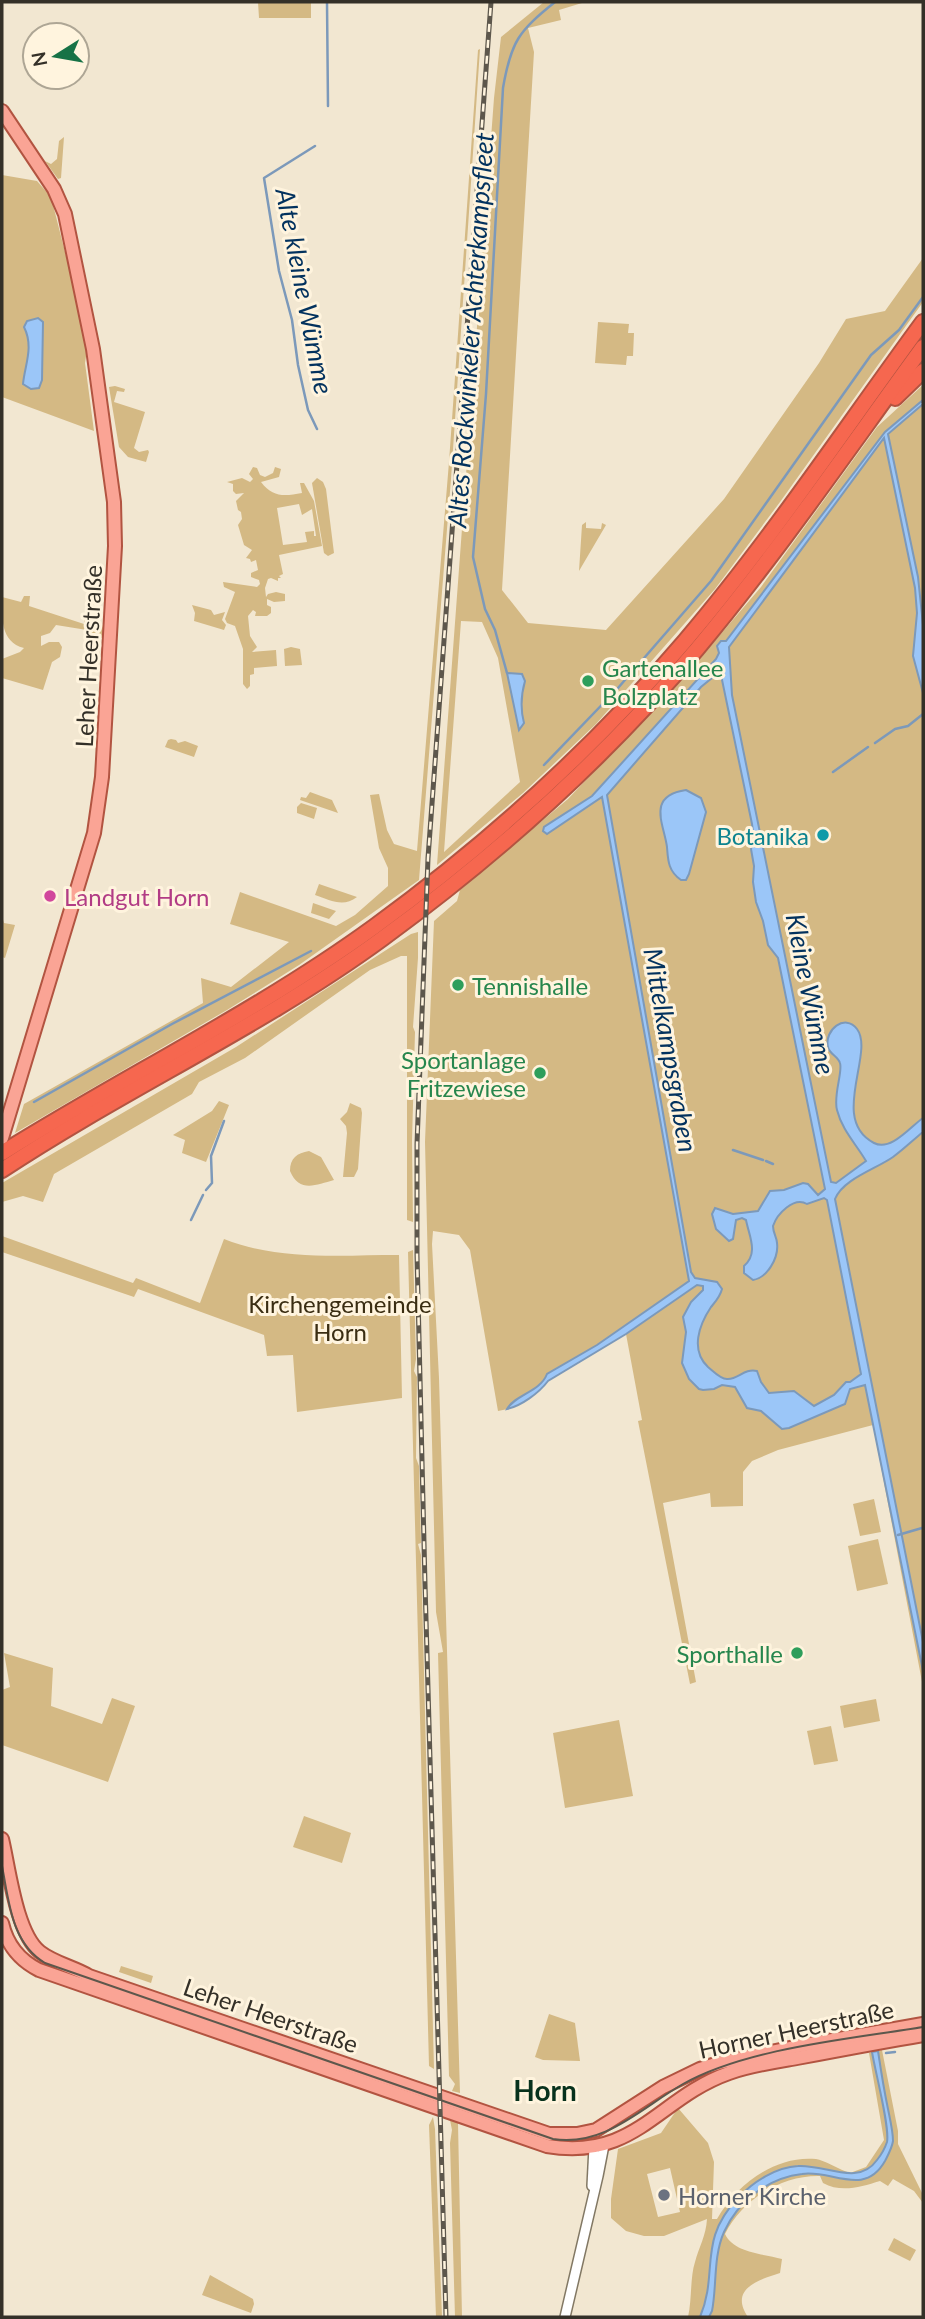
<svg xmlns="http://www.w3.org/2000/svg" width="925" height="2319" font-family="Lato,sans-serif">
<rect width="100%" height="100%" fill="#f2e7d1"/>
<g fill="#d4b984" fill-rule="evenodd">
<path d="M258,2H311V18H259Z"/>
<path d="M544,2L582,3L559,10L561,20L528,28L534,52L502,590L528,623L606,630L724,499L819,363L846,319L885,311L923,258V302L780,502L715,589L596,724L523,793L437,865L494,98L501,37ZM461,621L482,622L498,658L520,782L444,852ZM507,673L522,692L519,729L507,674Z"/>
<path d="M480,49L451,479L419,880L299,965L227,1010L15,1133L24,1104L203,1003L201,978L231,987L289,942L230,924L240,892L336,926L355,915L388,886V868L379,848L370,795L379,794L387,830L394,844L417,851L449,462L478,50Z"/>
<path d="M64,137L61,178L58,179L45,161L51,164L57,159L59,141Z"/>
<path d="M2,175L37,181L51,197L76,295L87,350L85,363L94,431L2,397Z"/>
<path d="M598,322L629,324L628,333H634L633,356H627L626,365L595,363Z"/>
<path d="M923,385V1687L873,1425L778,1450L752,1461L743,1472V1506L711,1507L710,1493L663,1503L696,1682L690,1684L638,1421L642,1420L626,1334L548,1381C537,1396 517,1408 498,1411L470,1250L459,1235L433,1231L432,1244L439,1378L460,2093L452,2091L455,2084L449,2076L438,1653L443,1652L436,1612L425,1142L434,921L457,901L460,890L568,799L684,677L761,587L877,427Z"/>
<path d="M115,386L125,389L124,392L117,391L114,402L145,412L134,448L139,452L148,450L149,452L146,462L128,457L119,447L109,387Z"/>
<path d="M253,467L257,468L260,475L265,477L273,473L275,467L281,469L279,477L261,482C273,498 285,496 302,493L300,483H304L314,501L322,546L279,555L283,574L279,576L281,578H278V581L271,578L268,579L265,588L266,597L268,594L276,592L285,594V601L274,602L267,599V605L271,607V613L267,616H255L256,612L253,610L248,616L250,636L257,647L252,652L276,650L277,666L254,668V674L250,675V686L247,689L243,684V649L235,626L227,623L225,619L235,592L224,587L223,582L257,587L260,584L259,580L251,577V573L258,570L256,560L251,562L250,559L246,558L252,550L244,545L238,525L242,519L241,512L238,510L236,501L244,493L236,494L233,491V484L227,482L242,478L250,482L253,479L249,474ZM299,504L302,515L312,509L316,536H314V531L305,532L307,542L283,545L277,508Z"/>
<path d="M317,478L323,482L326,489L334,553L328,556L324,553L312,483Z"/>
<path d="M586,522V528L601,529L602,523L606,525L579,571L582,525Z"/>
<path d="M24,596H30L29,606L84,624L85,617L94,614L106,630V635L101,638L87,630L56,625L50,633L41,636V646L49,642H59L62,647L60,657L52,662L43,690L2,678V659L20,652L24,648C0,642 2,617 2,597L21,602Z"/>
<path d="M192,605L211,610L214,615L225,612L222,620L226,625L224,630L194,621L195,613Z"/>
<path d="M291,647L300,649L302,665L285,666L284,649Z"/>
<path d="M171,739L176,740L178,743L185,741L198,746L194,757L165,747L168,740Z"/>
<path d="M310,792L332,800L338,813L300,800L301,797L306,798Z"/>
<path d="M301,803L317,808L314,819L297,813V807Z"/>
<path d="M319,884L357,897C343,908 330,900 315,895Z"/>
<path d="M313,903L336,911L329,919L311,913Z"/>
<path d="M2,916L4,923L15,925L5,958L2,957Z"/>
<path d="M418,932V958L413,1027L415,1032L412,1141L413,1222L407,1220V956H401L370,970L245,1058L199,1082L192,1094L54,1174L43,1202L23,1196L2,1202V1183L236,1047L411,934Z"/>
<path d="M219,1101L229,1105L206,1162L182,1153L185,1140L173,1135L212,1111Z"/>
<path d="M350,1103L361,1108L362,1113L358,1169L354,1177H343L347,1133L346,1126L340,1119L347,1112Z"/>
<path d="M309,1151L321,1157L334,1180C316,1185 299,1193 290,1171C290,1158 297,1153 309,1151Z"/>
<path d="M2,1236L133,1283L136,1278L200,1303L224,1239C280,1261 340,1255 399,1255L402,1398L297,1412L293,1355L267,1356L264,1335L138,1289L134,1297L2,1252Z"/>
<path d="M413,1250L416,1359L414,1371L417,1377L416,1458L419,1466L421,1543L418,1544L421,1555L434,2069L429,2066L408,1252Z"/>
<path d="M874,1499L881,1532L860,1536L853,1504Z"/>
<path d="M878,1539L888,1584L857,1591L848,1546Z"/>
<path d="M4,1653L53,1668L51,1706L102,1724L112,1698L135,1706L108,1782L2,1745V1690L10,1687Z"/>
<path d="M876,1699L880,1721L844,1728L840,1706Z"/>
<path d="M619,1720L633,1796L565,1808L553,1733Z"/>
<path d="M831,1726L838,1761L814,1765L807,1731Z"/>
<path d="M304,1816L351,1833L342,1863L293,1847Z"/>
<path d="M121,1966L153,1976L151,1983L119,1972Z"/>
<path d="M549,2014L575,2023L580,2061L543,2060L535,2057Z"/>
<path d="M882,2050L898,2131V2144L923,2195V2203L914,2191L893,2179L888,2186L880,2181C861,2187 841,2193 823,2183L820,2176C782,2175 742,2199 725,2234C734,2253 764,2254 782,2259L780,2273C758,2280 729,2289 748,2317H688C692,2300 690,2277 695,2262C699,2247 706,2236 707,2219L664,2236H644L626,2231L611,2218V2199L618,2149L661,2133L678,2108L708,2143L714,2162L712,2219H717C736,2185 775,2155 816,2159C824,2160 840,2170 850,2173L866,2167L884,2140L869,2053ZM670,2168L680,2212L658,2217L647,2174Z"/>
<path d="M433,2117L435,2129L442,2317H436L429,2125Z"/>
<path d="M450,2120L458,2123L462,2317H455L450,2143L452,2130Z"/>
<path d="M894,2238L916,2250L910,2261L888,2250Z"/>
<path d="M210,2275L253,2299L254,2304L251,2313L202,2295Z"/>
</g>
<g fill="#9bc6f8" stroke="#7c99ba" stroke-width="2" fill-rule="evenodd">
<path d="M38,318L43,322L42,380L39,388L31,389L23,384C25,364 34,347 24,327L27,321Z"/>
<path d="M923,400V404L888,434L918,577L923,625V693L913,656L917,613L915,588L884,438L729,647L732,695L831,1182L836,1183L866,1161C856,1144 842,1130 837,1110C833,1095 843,1072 840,1063C838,1056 829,1054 828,1047C824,1030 845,1013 857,1029C875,1053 829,1120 874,1143C891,1152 911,1126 923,1118V1132C913,1140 904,1149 893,1157C876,1169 843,1179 835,1199L923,1642V1671L865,1385L850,1389L845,1404L789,1428L782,1429L761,1411L747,1408L735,1387L722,1385L714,1389L703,1390L699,1389L689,1379L682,1363L686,1332L683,1317L691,1302L703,1290V1286L697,1285L626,1334L548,1381C539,1393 521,1406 507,1409C516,1394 540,1392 547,1374L597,1345L689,1281L602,797L547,834L543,831L544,827L592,796L716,659L719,653L717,646L721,641H726L885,432ZM721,675L752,824L754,840L751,849L754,866L753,882L756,902L763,921L768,945L778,958L825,1189L818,1195L808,1184L803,1183L784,1190L770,1191L758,1211L733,1214L715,1208L712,1214L716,1229L729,1241L733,1239L736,1220L742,1218L746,1220C749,1236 759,1253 744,1266V1273L753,1280C767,1278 779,1258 777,1243C777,1238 773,1233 773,1226C777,1214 794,1196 807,1204L824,1198L827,1200L861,1374L850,1382H846L834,1395L814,1406L794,1391L769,1393L761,1382L757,1371C744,1368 738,1380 727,1379C720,1379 713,1371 708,1367C690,1350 699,1325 711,1307C716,1301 720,1297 722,1289L717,1282L695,1278L691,1272L607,795L701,687L712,678Z"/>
<path d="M507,673L522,674L525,681C521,695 520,708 524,723L519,730Z"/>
<path d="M686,790L701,798L706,812L689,874L686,880H681C668,871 668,860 667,847C664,824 646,796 686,790Z"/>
<path d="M878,2051C881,2071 884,2090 888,2109C890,2119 893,2131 893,2141C892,2148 888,2155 885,2161C864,2198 831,2169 802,2174C768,2178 738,2201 724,2232C713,2257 717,2286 712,2311L709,2317H700C719,2272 697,2241 738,2198C753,2182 776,2167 798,2166C825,2164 858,2187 877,2160C881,2155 885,2148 887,2142C890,2127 875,2071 872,2052Z"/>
</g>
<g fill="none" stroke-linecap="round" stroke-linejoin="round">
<g stroke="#7c99ba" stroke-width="2.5">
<path d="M327,2L328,106"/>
<path d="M315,146L264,178L279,271L292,320L298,365L308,410L317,429"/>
<path d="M507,673L495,630L485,609L473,557L486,394L503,88C511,41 519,31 555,2"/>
<path d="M875,743L895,729L908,726L923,714"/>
<path d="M544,765L618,688L711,581L871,355L899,330L923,297"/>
<path d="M833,772L868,747"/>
<path d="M34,1102L172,1024L311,951"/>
<path d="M733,1150L763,1160"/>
<path d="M766,1161L773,1164"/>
<path d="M206,1190L212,1183L211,1156L224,1121"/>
<path d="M191,1220L203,1195"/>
<path d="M898,1535L922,1528"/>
<path d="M886,2053L895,2052"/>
</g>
<defs>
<g id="minor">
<path d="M592,2186L594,2147"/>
<path d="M565,2317L598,2176L604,2145"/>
</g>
<g id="major">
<path d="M2,111L54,189L65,214L93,349L114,502L115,546L102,777L94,833L2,1138"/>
<path d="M2,1839C9,1868 16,1933 40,1952C54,1963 74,1967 89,1976L549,2134H577L596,2130L663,2087L700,2069L719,2063L804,2045L923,2024"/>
<path d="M2,1923C7,1945 19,1960 39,1970L547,2146C635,2161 658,2098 729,2073C751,2065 775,2062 797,2058C839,2050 881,2042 923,2035"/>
</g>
<g id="highway">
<path d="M895,398L923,371"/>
<path d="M2,1153C125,1076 257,1012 374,927C488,844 594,748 685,641C771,540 845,428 923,322"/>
<path d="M2,1170C126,1088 263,1026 383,938C498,854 605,758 697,649C778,552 849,448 923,347"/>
</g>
</defs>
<use href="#minor" stroke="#827864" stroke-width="12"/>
<use href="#major" stroke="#b25441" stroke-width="16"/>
<use href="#highway" stroke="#b25441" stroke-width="18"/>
<use href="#minor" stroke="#fff" stroke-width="9"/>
<use href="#major" stroke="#faa495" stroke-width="12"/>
<use href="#highway" stroke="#f6674f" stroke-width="14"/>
<path stroke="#5d574c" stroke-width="2" d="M2,1866C9,1901 11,1943 45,1963L553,2139C605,2147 641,2108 683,2084C747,2048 850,2039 923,2027"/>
<defs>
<path id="rail" d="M446,2317L425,1584L417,1255V1144L428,858L491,2"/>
</defs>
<use href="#rail" stroke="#5d574c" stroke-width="5"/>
<use href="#rail" stroke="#fff4de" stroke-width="2.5" stroke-dasharray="8" stroke-linecap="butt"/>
</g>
<g fill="#2e9e5b" stroke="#fff4de" stroke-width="2.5">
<circle cx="588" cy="681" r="7"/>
<circle cx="458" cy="985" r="7"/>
<circle cx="540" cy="1073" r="7"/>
<circle cx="797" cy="1653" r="7"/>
</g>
<circle fill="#0f9aa8" stroke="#fff4de" stroke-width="2.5" cx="823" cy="835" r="7"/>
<circle fill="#d1479c" stroke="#fff4de" stroke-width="2.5" cx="50" cy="896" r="7"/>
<circle fill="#6b7280" stroke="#fff4de" stroke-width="2.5" cx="664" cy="2195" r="7"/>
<g text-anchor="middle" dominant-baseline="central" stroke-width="6" stroke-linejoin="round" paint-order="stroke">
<g font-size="24" fill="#343028" stroke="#fff4de">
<text transform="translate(88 656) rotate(-87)">Leher Heerstraße</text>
<text transform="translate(271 2015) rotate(19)">Leher Heerstraße</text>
<text transform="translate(796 2029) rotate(-12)">Horner Heerstraße</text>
</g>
<g font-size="24" fill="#27864d" stroke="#fff4de" text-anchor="start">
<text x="602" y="667">Gartenallee<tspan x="602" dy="28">Bolzplatz</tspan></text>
<text x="472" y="985">Tennishalle</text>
<text x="526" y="1059" text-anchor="end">Sportanlage<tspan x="526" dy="28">Fritzewiese</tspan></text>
<text x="783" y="1653" text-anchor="end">Sporthalle</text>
</g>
<g font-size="24" fill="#0d838f" stroke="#fff4de" text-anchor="end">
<text x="809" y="835">Botanika</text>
</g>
<g font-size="24" fill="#b23c85" stroke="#fff4de" text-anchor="start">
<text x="64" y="896">Landgut Horn</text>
</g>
<g font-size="24" fill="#3a2d12" stroke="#fff4de">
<text x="340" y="1303">Kirchengemeinde<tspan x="340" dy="28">Horn</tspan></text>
</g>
<g font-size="24" fill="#5b616d" stroke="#fff4de" text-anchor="start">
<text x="678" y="2195">Horner Kirche</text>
</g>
<g font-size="26" font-style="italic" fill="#03325e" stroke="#fff4de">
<text transform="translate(305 291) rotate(79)">Alte kleine Wümme</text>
<text transform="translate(470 330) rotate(-86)">Altes Rockwinkeler Achterkampsfleet</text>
<text transform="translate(811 994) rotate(79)">Kleine Wümme</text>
<text transform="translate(671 1050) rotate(80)">Mittelkampsgraben</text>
</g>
<g font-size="28" font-weight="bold" fill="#08321d" stroke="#fff4de">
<text x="545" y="2090">Horn</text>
</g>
</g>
<rect width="925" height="2319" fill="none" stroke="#343028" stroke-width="7"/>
<g transform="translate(56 56) rotate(259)"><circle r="33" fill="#fff4de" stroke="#aea695" stroke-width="2"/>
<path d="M0-5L12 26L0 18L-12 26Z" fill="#177246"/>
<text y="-10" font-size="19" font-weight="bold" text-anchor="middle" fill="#343028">N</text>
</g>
</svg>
